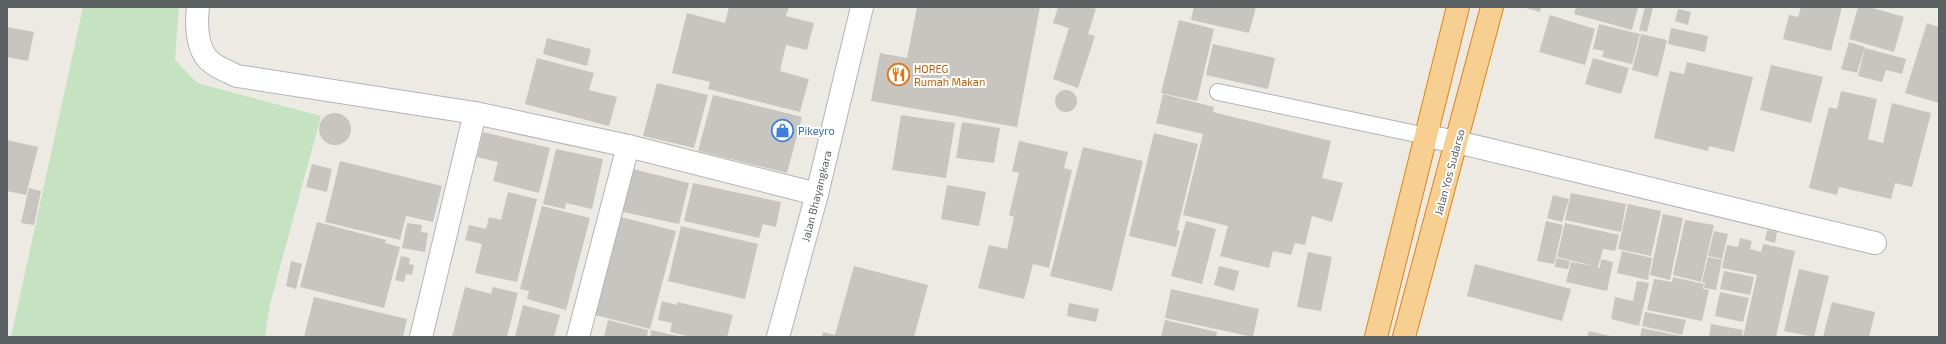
<svg xmlns="http://www.w3.org/2000/svg" width="1946" height="344" font-family="'Exo 2',sans-serif">
<rect width="100%" height="100%" fill="#edeae3"/>
<path fill="#c5e3c1" d="M83,7H179L175,60L197,83L321,116L270,304L265,337H11Z"/>
<g fill="#c8c5c0">
<path d="M729,7H789L786,16L814,23L807,50L786,45L780,71L809,79L800,112L708,89L710,82L672,73L687,13L725,23Z"/>
<path d="M917,7H1040L1017,127L871,101L880,53L907,58Z"/>
<path d="M1058,7H1088L1096,9L1088,34L1095,36L1078,88L1053,79L1069,28L1053,23Z"/>
<path d="M1194,7H1256L1249,33L1191,20Z"/>
<path d="M1523,7H1541L1540,12Z"/>
<path d="M1576,7H1638L1632,30L1574,14Z"/>
<path d="M1645,7H1653L1647,32L1639,30Z"/>
<path d="M1801,7H1842L1831,51L1783,39L1789,15L1798,17Z"/>
<path d="M1858,7H1869L1904,17L1894,52L1849,39Z"/>
<path d="M1678,9L1691,12L1688,25L1675,21Z"/>
<path d="M1550,15L1595,29L1585,65L1539,52Z"/>
<path d="M1179,20L1214,29L1197,101L1161,93Z"/>
<path d="M1927,23L1939,27V103L1905,93Z"/>
<path d="M1599,24L1640,34L1632,64L1602,57L1604,51L1593,49Z"/>
<path d="M7,27L34,32L28,61L7,57Z"/>
<path d="M1671,28L1708,36L1705,52L1668,44Z"/>
<path d="M1641,34L1667,40L1658,77L1632,70Z"/>
<path d="M547,38L591,49L587,66L543,54Z"/>
<path d="M1849,42L1865,47L1857,73L1841,69Z"/>
<path d="M1213,44L1275,58L1268,89L1206,75Z"/>
<path d="M1865,48L1906,59L1902,74L1886,70L1882,82L1858,76Z"/>
<path d="M537,58L594,73L589,90L617,97L609,126L525,104Z"/>
<path d="M1593,58L1629,68L1621,94L1585,84Z"/>
<path d="M1687,62L1753,77L1734,152L1709,146L1708,151L1654,138L1670,71L1684,74Z"/>
<path d="M1771,65L1823,77L1811,123L1760,110Z"/>
<path d="M657,83L708,95L694,148L643,136Z"/>
<circle cx="1066" cy="101" r="11"/>
<path d="M1841,91L1877,99L1868,139L1883,143L1892,103L1931,113L1912,187L1895,183L1891,199L1839,187L1837,195L1809,188L1829,107L1837,109Z"/>
<path d="M1163,94L1214,107L1213,112L1331,141L1322,178L1343,183L1332,222L1312,216L1305,245L1295,243L1291,255L1273,251L1269,268L1220,256L1228,226L1183,215L1203,134L1156,123Z"/>
<path d="M713,95L802,117L787,173L698,151Z"/>
<circle cx="335" cy="129" r="16"/>
<path d="M901,115L955,123L946,178L892,170Z"/>
<path d="M962,122L1000,128L994,163L956,158Z"/>
<path d="M483,132L550,148L539,193L493,181L498,162L477,157Z"/>
<path d="M1154,133L1198,144L1177,230L1180,231L1176,247L1129,236Z"/>
<path d="M7,140L38,147L26,195L7,191Z"/>
<path d="M1019,141L1068,152L1064,168L1072,170L1049,268L1033,264L1024,299L978,288L989,245L1007,249L1014,217L1009,215L1019,173L1012,171Z"/>
<path d="M1083,147L1143,161L1112,291L1050,276Z"/>
<path d="M556,149L603,159L592,209L566,203L565,209L543,204Z"/>
<path d="M340,161L442,186L433,222L406,216L400,240L325,222Z"/>
<path d="M312,164L332,169L327,192L306,187Z"/>
<path d="M633,169L689,183L679,224L623,212Z"/>
<path d="M693,183L781,202L776,227L763,224L759,238L684,221Z"/>
<path d="M947,185L986,192L979,226L941,219Z"/>
<path d="M29,188L41,191L34,225L21,223Z"/>
<path d="M508,192L537,199L517,282L475,273L482,244L465,240L469,225L486,229L489,217L501,220Z"/>
<path d="M1571,193L1626,204L1621,232L1565,220Z"/>
<path d="M1553,195L1569,199L1562,222L1547,218Z"/>
<path d="M1628,204L1661,211L1651,256L1618,249Z"/>
<path d="M542,206L590,218L566,310L527,299L529,291L520,289Z"/>
<path d="M1663,214L1683,218L1670,280L1650,275Z"/>
<path d="M621,217L676,231L650,329L595,315Z"/>
<path d="M1685,220L1714,225L1701,282L1673,275Z"/>
<path d="M1186,221L1216,229L1202,284L1171,276Z"/>
<path d="M1546,221L1563,225L1554,264L1537,261Z"/>
<path d="M317,222L386,240L385,243L400,247L384,308L300,287Z"/>
<path d="M407,223L422,225L421,232L428,233L425,252L402,248Z"/>
<path d="M1565,223L1619,235L1615,251L1603,249L1598,267L1600,268L1601,259L1613,262L1607,291L1566,282L1571,262L1594,266L1557,257Z"/>
<path d="M681,226L758,244L745,299L668,281Z"/>
<path d="M1767,230L1777,232L1775,243L1765,240Z"/>
<path d="M1714,231L1728,234L1722,259L1708,256Z"/>
<path d="M1740,238L1752,241L1750,249L1761,252L1763,244L1795,251L1776,337H1743L1757,275L1722,268L1727,245L1738,247Z"/>
<path d="M1622,251L1652,258L1648,280L1617,273Z"/>
<path d="M1308,252L1332,257L1321,311L1297,307Z"/>
<path d="M401,256L410,258L409,264L414,265L412,275L406,274L404,282L395,280Z"/>
<path d="M1708,257L1722,260L1716,290L1704,288L1705,283L1702,282Z"/>
<path d="M1556,258L1570,261L1568,269L1555,267Z"/>
<path d="M291,261L302,264L296,289L286,286Z"/>
<path d="M1475,264L1571,289L1562,321L1467,296Z"/>
<path d="M854,266L928,285L914,337H822L823,332L835,335Z"/>
<path d="M1219,266L1239,271L1234,291L1214,285Z"/>
<path d="M1799,269L1829,276L1814,337L1784,331Z"/>
<path d="M1724,271L1754,277L1750,295L1720,289Z"/>
<path d="M1673,277L1704,284L1703,289L1709,290L1702,321L1647,310L1654,279L1672,282Z"/>
<path d="M1637,281L1649,283L1639,326L1611,319L1615,297L1633,301Z"/>
<path d="M465,287L491,294L493,287L518,293L507,337H452Z"/>
<path d="M1171,289L1259,309L1253,337L1165,318Z"/>
<path d="M1720,292L1749,298L1743,322L1715,316Z"/>
<path d="M314,297L407,319L403,337H304Z"/>
<path d="M662,301L677,305V302L733,315L727,337H691L670,332L672,323L658,320Z"/>
<path d="M1832,302L1875,312L1869,337H1823Z"/>
<path d="M1069,303L1099,309L1096,322L1067,316Z"/>
<path d="M523,305L560,315L554,337H515Z"/>
<path d="M1645,312L1686,320L1682,335L1642,326Z"/>
<path d="M608,320L648,330L647,337H604Z"/>
<path d="M1165,320L1217,332L1216,337H1161Z"/>
<path d="M1711,324L1743,330L1742,337H1709Z"/>
<path d="M1642,328L1681,336V337H1640Z"/>
<path d="M651,330L678,336L677,337H650Z"/>
<path d="M1589,331L1610,336V337H1587Z"/>
</g>
<g fill="none" stroke-linecap="round" stroke-linejoin="round">
<defs>
<path id="lane" d="M1218,92L1426,136"/>
<g id="street">
<path d="M198,7C196,24 196,51 212,63C219,68 229,72 237,76L475,113L628,146L817,194"/>
<path d="M1426,136L1457,142L1875,243"/>
<path d="M421,337L475,113"/>
<path d="M578,337L628,146"/>
</g>
<path id="secondary" d="M778,337L817,194L862,7"/>
<g id="highway">
<path d="M1376,337L1458,7"/>
<path d="M1404,337L1492,7"/>
</g>
</defs>
<use href="#lane" stroke="#b1b4b8" stroke-width="18"/>
<use href="#street" stroke="#b1b4b8" stroke-width="24"/>
<use href="#secondary" stroke="#b0b4b7" stroke-width="24"/>
<use href="#highway" stroke="#e2840e" stroke-width="24"/>
<use href="#lane" stroke="#fff" stroke-width="16"/>
<use href="#street" stroke="#fff" stroke-width="22"/>
<use href="#secondary" stroke="#fff" stroke-width="22"/>
<use href="#highway" stroke="#f6cf91" stroke-width="22"/>
</g>
<defs>
<symbol id="restaurant-ring" viewBox="-11 -11 22 22"><circle r="9.5" fill="#fff" stroke="#e8710a" stroke-width="1.5"/><path d="M-5-6h1v4h1v-4h1v4h1v-4h1v5L-1.5 .5V6h-2V.5L-5-1ZM5-6V6H3V1.5H1.5Q1.5-4 5-6Z" fill="#e8710a"/></symbol>
<symbol id="shop-ring" viewBox="-11 -11 22 22"><circle r="9.5" fill="#fff" stroke="#3f7fe0" stroke-width="1.5"/><path d="M-5-2.5h2.3a2.7 3.5 0 0 1 5.4 0H5L5.5 6h-11ZM-1.5-2.5h3a1.5 2.3 0 0 0-3 0Z" fill="#3f7fe0"/></symbol>
</defs>
<g fill-rule="evenodd">
<use href="#restaurant-ring" x="886" y="62" width="25" height="25"/>
<use href="#shop-ring" x="770" y="118" width="25" height="25"/>
</g>
<g text-anchor="middle" dominant-baseline="central" stroke-width="4" stroke-linejoin="round" paint-order="stroke">
<g font-size="11" fill="#c56008" stroke="#fff" text-anchor="start">
<text x="914" y="68">HOREG<tspan x="914" dy="13">Rumah Makan</tspan></text>
</g>
<g font-size="11" fill="#366cbe" stroke="#fff" text-anchor="start">
<text x="798" y="130">Pikeyro</text>
</g>
<g font-size="11" fill="#5b6063" stroke="#fff">
<text transform="translate(1449 172) rotate(-75)">Jalan Yos Sudarso</text>
<text transform="translate(816 196) rotate(-76)">Jalan Bhayangkara</text>
</g>
</g>
<rect width="1946" height="344" fill="none" stroke="#5b6063" stroke-width="16"/>
</svg>
